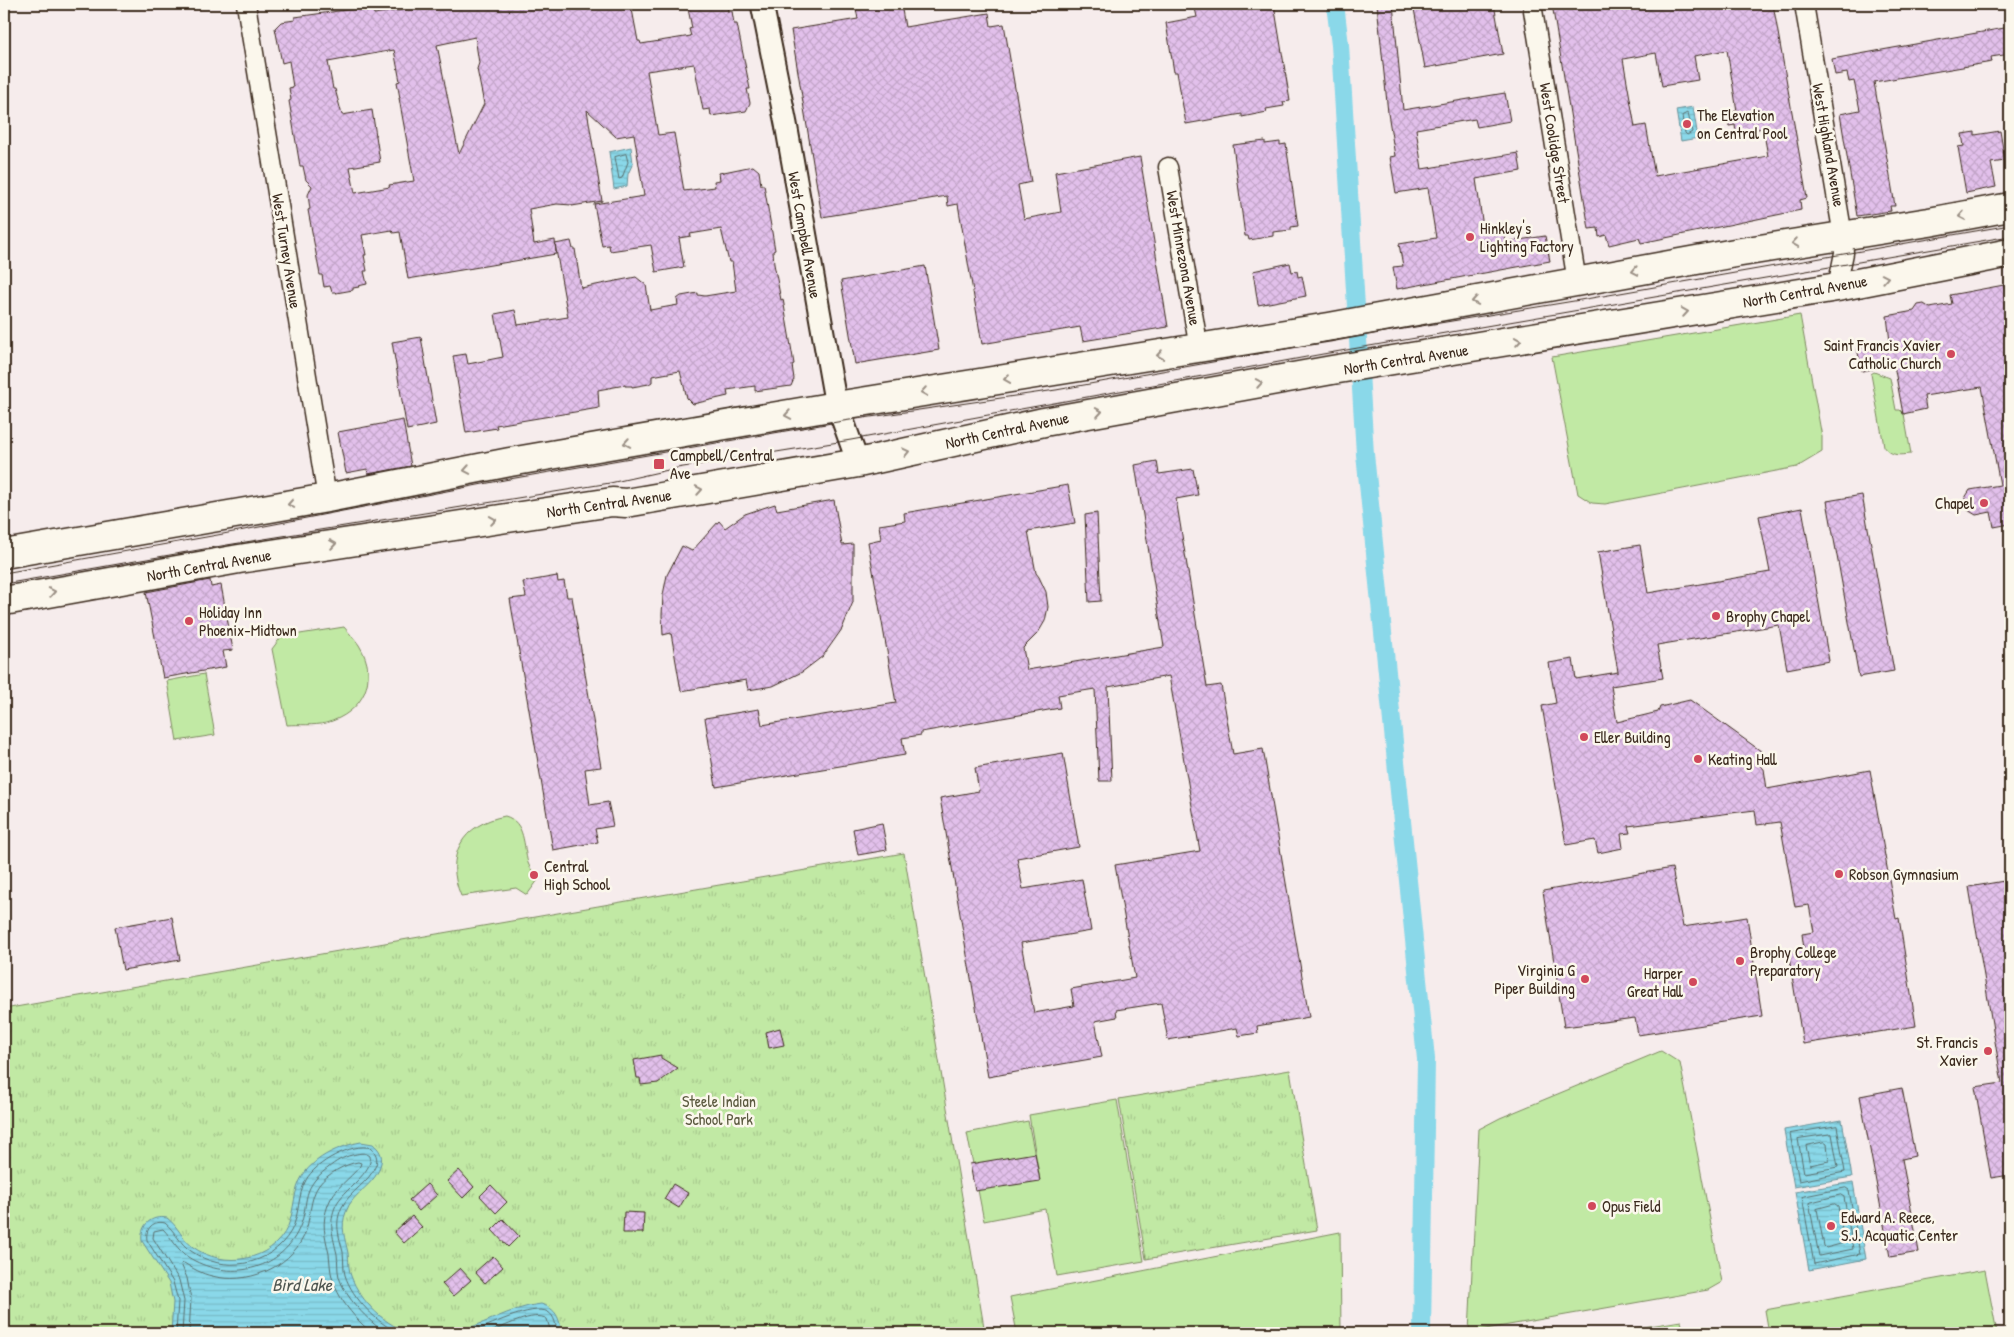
<svg xmlns="http://www.w3.org/2000/svg" width="2014" height="1337" font-family="'Patrick Hand',sans-serif">
<defs>
<pattern id="park-tufts" width="24" height="20" patternUnits="userSpaceOnUse" patternTransform="scale(1.25)"><rect width="24" height="20" fill="#c1e9a4"/><path d="M3 7l-1-3M5 7V3M7 7l1-3M15 17l-1-3M17 17v-4M19 17l1-3" fill="none" stroke="#a7c88d"/></pattern>
<pattern id="water-rules" width="6" height="5" patternUnits="userSpaceOnUse" patternTransform="scale(1.25)"><rect width="6" height="5" fill="#8ad8e9"/><path d="M0 2.5h6" fill="none" stroke="#78bac7"/></pattern>
<pattern id="building-cross-hatch" width="8" height="8" patternUnits="userSpaceOnUse" patternTransform="scale(1.25)"><rect width="8" height="8" fill="#e2c0eb"/><path d="M0 0l8 8M0 8l8-8" fill="none" stroke="#c3a5c9"/></pattern>
</defs>
<rect width="100%" height="100%" fill="#f6ecec"/>
<filter id="ink" filterUnits="userSpaceOnUse"><feTurbulence type="fractalNoise" baseFrequency=".02" numOctaves="2"/><feDisplacementMap in="SourceGraphic" scale="10" xChannelSelector="R" yChannelSelector="G"/><feConvolveMatrix kernelMatrix="1 2 1 2 8 2 1 2 1" color-interpolation-filters="sRGB"/></filter>
<g filter="url(#ink)">
<g fill="#c1e9a4" stroke="#7e8a61">
<path d="M1800,315L1822,437V452L1797,467L1605,504L1592,503L1578,494L1552,357Z"/>
<path d="M1874,372L1890,378L1896,410H1900L1904,414L1911,454C1900,455 1891,457 1884,446L1871,374Z"/>
<path d="M344,627C349,633 355,639 359,645C380,679 363,713 326,723C314,726 299,724 287,725L272,649L281,637Z"/>
<path d="M204,674L215,735L177,741L167,681Z"/>
<path d="M505,816C526,822 523,846 528,863C530,869 535,874 538,880L527,895L516,888L461,896C444,856 462,824 505,816Z"/>
<path d="M1661,1051L1680,1063L1722,1282L1708,1290L1469,1332L1479,1129L1500,1118Z"/>
<path d="M1117,1100L1144,1261L1057,1276L1045,1209L984,1221L967,1133L1028,1121L1040,1181L1029,1115Z"/>
<path d="M1340,1232L1341,1333H1017L1010,1297Z"/>
<path d="M1985,1270L1997,1333H1769L1765,1310Z"/>
<path d="M1681,1321L1684,1333H1606Z"/>
</g>
<g fill="url(#park-tufts)" stroke="#7e8a61">
<path d="M904,853L985,1333H4V1009Z"/>
<path d="M1290,1070L1317,1230L1146,1259L1119,1099Z"/>
</g>
<g fill="url(#water-rules)" stroke="#6a9298">
<path d="M1693,107L1698,138L1681,141L1676,110Z"/>
<path d="M631,147L633,163L628,174L627,186L614,189L609,152Z"/>
<path d="M1842,1120L1852,1177L1794,1187L1784,1130Z"/>
<path d="M361,1142L373,1144C379,1149 383,1155 381,1163C377,1185 352,1192 346,1212C340,1227 345,1238 348,1253C349,1260 348,1268 351,1276C360,1301 387,1328 413,1333H171L173,1302L169,1283L142,1241C140,1225 151,1215 167,1218C178,1226 182,1239 193,1247C223,1269 272,1262 288,1226C295,1209 293,1190 303,1175C316,1156 340,1146 361,1142Z"/>
<path d="M1853,1182L1866,1259L1809,1270L1795,1192Z"/>
<path d="M541,1304C557,1309 559,1318 562,1333H449C481,1328 509,1307 541,1304Z"/>
</g>
<g fill="none" stroke-linecap="round" stroke-linejoin="round">
<g stroke="#5b706f" stroke-width="1">
<path d="M1688,113L1692,132L1687,135L1685,133L1682,116Z"/>
<path d="M626,154L628,162L622,178L619,179L615,157Z"/>
<path d="M1837,1126L1845,1172L1799,1181L1790,1134Z"/>
<path d="M1832,1134L1838,1167L1804,1173L1798,1139Z"/>
<path d="M1824,1142L1827,1144L1829,1161L1810,1165L1806,1146Z"/>
<path d="M1846,1188L1849,1190L1860,1254L1814,1264L1802,1197Z"/>
<path d="M1841,1195L1844,1197L1853,1249L1819,1256L1809,1203Z"/>
<path d="M1835,1204L1838,1206L1844,1243L1826,1248L1824,1246L1817,1209Z"/>
<path d="M176,1333L178,1301L173,1282L147,1240C145,1228 154,1220 165,1223C175,1231 180,1244 191,1251C223,1274 270,1267 291,1231C300,1215 297,1196 306,1180C315,1163 352,1142 371,1148C376,1153 378,1158 376,1165C369,1183 350,1191 342,1207C334,1223 339,1236 343,1252C344,1260 343,1268 345,1275C352,1298 378,1324 399,1333"/>
<path d="M182,1333L184,1301L179,1280L153,1238L154,1231L163,1229C172,1238 177,1250 188,1257C224,1280 275,1274 297,1233C312,1204 297,1191 328,1168C335,1162 343,1157 352,1155C358,1154 364,1151 370,1156C374,1172 343,1190 336,1205C328,1222 333,1237 337,1254C338,1261 337,1269 339,1277C346,1299 367,1319 385,1333"/>
<path d="M189,1333L191,1299L187,1278L181,1264L184,1263C192,1268 202,1274 212,1276C246,1285 288,1269 304,1236C311,1220 309,1198 319,1185C327,1174 345,1164 358,1162L361,1163L360,1166C350,1179 334,1188 328,1205C321,1224 325,1235 329,1254C330,1262 330,1270 332,1277C337,1298 356,1320 372,1333"/>
<path d="M470,1333C487,1327 533,1303 548,1312C555,1316 556,1326 557,1333"/>
<path d="M488,1333C502,1328 534,1310 547,1319L551,1333"/>
</g>
<path stroke="#8ad8e9" stroke-width="18" d="M1335,4L1340,45L1365,454L1426,1059L1422,1333"/>
</g>
<g fill="url(#building-cross-hatch)" stroke="#3b2a1e" fill-rule="evenodd">
<path d="M399,4H631L638,41H640L641,44L691,36L689,29L692,28L687,4H727L728,12L732,11L734,24H737L750,89H747L750,103L746,111L711,116L710,109L703,110L694,64L647,71L658,135L674,133L684,191L715,187L714,181L720,180L719,173L753,166L759,171L761,185H764L775,250L773,251L774,264L781,300L783,299L794,364L792,365L794,379L791,386L755,391V386L727,390L728,396L693,404L687,398L680,371L652,376V382L649,384L632,387V386H625V385L598,390L599,408L496,425L497,428L466,433L453,356L466,354L468,364L503,357L495,314L515,310L518,325L568,317L555,244L571,241L573,249H575L581,288L636,277L646,285L650,310L678,305L677,299L681,296L698,293V295L705,296L736,291L732,262H729L721,229L690,234L691,236L679,238L684,267L656,272L651,245L610,251L609,245L602,246L594,204L644,196L634,134L616,137L587,110L602,201L572,206V205L557,204L529,209L534,244L555,240L556,254L408,279L400,232L393,233L392,230L362,235L366,255H364L367,271H364L367,284L358,286L359,287L353,288V290L336,293L335,292H332L330,286L324,287L322,275H320L308,210L310,209L308,195L312,186L306,180L303,166H300L289,101L291,100L289,88L293,87L289,61L282,63L275,28L281,22L295,20V17L360,8V10L373,7L374,14L401,10ZM475,37L479,63L477,69L484,104L459,154L437,45ZM394,50L400,81L397,82L400,98H399L414,181L389,185L390,187L355,193L350,167L380,162L372,110L342,115L335,89H333L328,62Z"/>
<path d="M855,4H901L905,27L989,13L991,26L1004,24L1031,182L1018,185L1024,219L1061,212L1055,172L1140,157L1168,327L1083,341L1080,327L982,344L958,204L948,206L947,196L822,217L791,30L858,19Z"/>
<path d="M1194,4H1274L1290,101L1283,102L1284,106L1266,109L1267,112L1242,117V114L1186,124L1177,72H1174L1166,23L1197,17Z"/>
<path d="M1377,4H1393L1403,110L1505,93L1510,121L1477,127L1475,119L1416,129L1422,169L1518,153L1521,171L1476,179L1483,227L1502,223L1506,242L1545,236L1550,261L1397,289L1393,267L1403,266L1399,244L1436,238L1428,188L1396,193L1390,157L1395,156L1388,113Z"/>
<path d="M1418,4H1494L1503,54L1425,68L1414,9L1419,8Z"/>
<path d="M1552,4H1773L1807,198L1800,200L1801,210L1641,243L1639,238L1609,245L1606,235L1599,237L1598,228L1589,229ZM1727,50L1737,111L1726,113L1729,126L1735,125L1736,133L1763,128L1768,156L1655,176L1646,125L1635,127L1623,59L1656,53L1662,86L1698,80L1694,56Z"/>
<path d="M2010,27V54L1991,57L1992,62L1874,82L1895,206H1890L1891,211L1857,216L1840,114L1860,110L1854,81L1849,82L1847,73L1835,75L1832,59Z"/>
<path d="M2000,131L2005,161L1991,163L1996,187L1966,193L1958,147L1964,146L1962,134L1975,132V135Z"/>
<path d="M1265,141V144L1280,142V145L1286,144L1298,226L1291,227V230L1273,232V236L1249,240L1248,236H1245L1233,145Z"/>
<path d="M1290,263L1292,272L1297,271L1298,277L1302,276L1306,296L1258,305L1253,271Z"/>
<path d="M925,266L939,350L855,364L841,281Z"/>
<path d="M2004,285L2007,301H2010V524L1994,527L1991,512L1976,515L1966,509L1965,498L1970,490L2000,485L1982,387L1924,396L1926,409L1903,414L1894,365L1862,371L1857,348L1890,342L1887,316L1914,311L1918,305L1924,304L1930,308L1952,304L1950,295Z"/>
<path d="M421,337L436,424L407,430L392,342Z"/>
<path d="M403,420L411,466L368,474L367,469L346,473L338,432Z"/>
<path d="M1157,461L1159,474L1193,469L1198,495L1176,499L1207,687L1221,685L1233,754L1263,749L1309,1017L1257,1026L1258,1033L1239,1036L1237,1028L1168,1040L1161,1003L1116,1010L1117,1017L1095,1021L1102,1057L988,1077L940,798L979,791L975,768L1063,753L1079,847L1017,858L1023,889L1082,879L1091,931L1021,943L1034,1013L1074,1006L1071,989L1135,978L1115,865L1200,851L1169,676L1108,687L1112,781H1099L1095,689L1058,695L1060,708L921,732V735L902,738L905,755L716,787L705,718L759,709L762,725L896,703L868,542L881,539L879,525L905,521L904,513L1068,485L1075,523L1028,531L1036,573L1039,577L1046,592L1048,607L1045,621L1038,633L1023,648L1027,670L1164,647L1135,465Z"/>
<path d="M1862,495L1894,671L1859,677L1827,501Z"/>
<path d="M834,500L842,545L853,544V602L842,629L823,656L802,672L773,686L748,690L746,680L681,691L671,633L663,635L662,615L663,595L667,575L682,546L692,551L719,521L725,528L745,514L775,504L777,510Z"/>
<path d="M1802,508L1829,661L1787,669L1779,625L1657,645L1663,678L1611,686L1617,722L1658,712L1660,707L1690,700L1765,754L1758,764L1764,769L1767,789L1870,770L1896,919L1899,918L1916,1026L1803,1044L1788,951L1804,949L1802,934L1814,932L1809,905L1795,907L1780,822L1757,825L1755,810L1628,826L1630,833L1621,834L1623,848L1598,853L1595,840L1566,845L1542,706L1556,703L1549,663L1573,659L1576,679L1618,672L1598,552L1640,545L1648,593L1770,572L1759,516Z"/>
<path d="M1097,513L1101,601L1089,602L1085,515Z"/>
<path d="M557,576L558,582L564,581L567,597H572L601,767L585,769L590,805L608,802L613,826L595,829L598,842L553,850L510,599L526,597L523,582Z"/>
<path d="M210,580L211,587L221,585L233,650L223,651L226,667L163,678L146,592Z"/>
<path d="M882,823L887,850L858,855L853,829Z"/>
<path d="M1672,868L1683,927L1747,917L1762,1016L1638,1035L1635,1018L1564,1027L1543,891Z"/>
<path d="M2010,880V1175L1991,1178L1975,1087L2002,1083L1969,887Z"/>
<path d="M172,917L180,960L123,970L115,927Z"/>
<path d="M780,1028L784,1045L769,1048L766,1032Z"/>
<path d="M661,1055V1058L678,1068L658,1083L641,1085L640,1078H637L634,1060Z"/>
<path d="M1902,1088L1915,1156L1902,1159L1919,1252L1890,1257L1860,1096Z"/>
<path d="M1035,1153L1040,1181L975,1191L970,1164Z"/>
<path d="M459,1170L474,1187L463,1198L447,1181Z"/>
<path d="M427,1184L437,1195L419,1211L409,1200Z"/>
<path d="M673,1184L688,1193L679,1208L664,1199Z"/>
<path d="M491,1185L507,1202L496,1213L480,1196Z"/>
<path d="M624,1212L644,1213L643,1233H623Z"/>
<path d="M412,1216L422,1227L404,1243L394,1232Z"/>
<path d="M503,1219L519,1236L508,1247L492,1230Z"/>
<path d="M493,1256L503,1267L485,1283L475,1272Z"/>
<path d="M460,1268L471,1280L453,1296L442,1284Z"/>
</g>
<g fill="none" stroke-linecap="round" stroke-linejoin="round">
<defs>
<g id="minor">
<path d="M246,4L327,498"/>
<path d="M1532,4L1577,282"/>
<path d="M1804,4L1843,236L1844,253L1837,287"/>
<path d="M1168,167L1199,349"/>
</g>
<path id="tertiary" d="M762,4L786,124L836,406L843,421L858,463"/>
<g id="primary">
<path d="M4,554L327,498L510,462L836,406L1329,327L1735,253L1929,222L2010,207"/>
<path d="M4,601L239,559L612,502L626,503L858,463L1044,422L1332,370L1837,287L2010,253"/>
</g>
</defs>
<use href="#minor" stroke="#3b2a1e" stroke-width="21"/>
<use href="#tertiary" stroke="#3b2a1e" stroke-width="25"/>
<use href="#primary" stroke="#3b2a1e" stroke-width="31"/>
<use href="#minor" stroke="#fbf7ec" stroke-width="18"/>
<use href="#tertiary" stroke="#fbf7ec" stroke-width="21"/>
<use href="#primary" stroke="#fbf7ec" stroke-width="28"/>
<g stroke="#3b2a1e" stroke-width="1">
<path d="M4,573L223,534L504,480L843,421L1056,390L1330,341L1580,300L2010,225"/>
<path d="M4,584L227,545L610,483L677,468L851,440L1323,354L2010,236"/>
</g>
</g>
<defs><path id="oneway-chevron" d="M-2-3.5L2.5 0L-2 3.5" fill="none" stroke-width="1.6" stroke-linecap="round" stroke-linejoin="round" transform="scale(1.25)"/></defs>
<g stroke="#9b9085">
<use href="#oneway-chevron" transform="translate(1962 216) rotate(170)"/>
<use href="#oneway-chevron" transform="translate(1795 243) rotate(171)"/>
<use href="#oneway-chevron" transform="translate(1635 271) rotate(169)"/>
<use href="#oneway-chevron" transform="translate(1885 278) rotate(-11)"/>
<use href="#oneway-chevron" transform="translate(1475 301) rotate(170)"/>
<use href="#oneway-chevron" transform="translate(1685 312) rotate(-9)"/>
<use href="#oneway-chevron" transform="translate(1518 341) rotate(-9)"/>
<use href="#oneway-chevron" transform="translate(1160 355) rotate(171)"/>
<use href="#oneway-chevron" transform="translate(1007 379) rotate(172)"/>
<use href="#oneway-chevron" transform="translate(1259 383) rotate(-10)"/>
<use href="#oneway-chevron" transform="translate(924 392) rotate(171)"/>
<use href="#oneway-chevron" transform="translate(1099 412) rotate(-10)"/>
<use href="#oneway-chevron" transform="translate(788 415) rotate(170)"/>
<use href="#oneway-chevron" transform="translate(627 443) rotate(170)"/>
<use href="#oneway-chevron" transform="translate(906 452) rotate(-13)"/>
<use href="#oneway-chevron" transform="translate(467 470) rotate(170)"/>
<use href="#oneway-chevron" transform="translate(699 490) rotate(-10)"/>
<use href="#oneway-chevron" transform="translate(291 504) rotate(170)"/>
<use href="#oneway-chevron" transform="translate(493 520) rotate(-9)"/>
<use href="#oneway-chevron" transform="translate(333 544) rotate(-9)"/>
<use href="#oneway-chevron" transform="translate(52 592) rotate(-10)"/>
</g>
</g>
<g fill="#d1495b" stroke="#fbf7ec" stroke-width="2">
<circle cx="1687" cy="124" r="5"/>
<circle cx="1470" cy="237" r="5"/>
<circle cx="1951" cy="354" r="5"/>
<rect x="653" y="458" width="12" height="12" rx="2.5"/>
<circle cx="1984" cy="503" r="5"/>
<circle cx="1716" cy="616" r="5"/>
<circle cx="189" cy="621" r="5"/>
<circle cx="1584" cy="737" r="5"/>
<circle cx="1698" cy="759" r="5"/>
<circle cx="1839" cy="874" r="5"/>
<circle cx="534" cy="875" r="5"/>
<circle cx="1740" cy="961" r="5"/>
<circle cx="1585" cy="979" r="5"/>
<circle cx="1693" cy="982" r="5"/>
<circle cx="1988" cy="1051" r="5"/>
<circle cx="1592" cy="1206" r="5"/>
<circle cx="1831" cy="1226" r="5"/>
</g>
<g text-anchor="middle" dominant-baseline="central" stroke-width="5" stroke-linejoin="round" paint-order="stroke">
<g font-size="16" fill="#3b2a1e" stroke="#fbf7ec" text-anchor="start">
<text x="1697" y="115">The Elevation<tspan x="1697" dy="18">on Central Pool</tspan></text>
<text x="1480" y="228">Hinkley's<tspan x="1480" dy="18">Lighting Factory</tspan></text>
<text x="1941" y="345" text-anchor="end">Saint Francis Xavier<tspan x="1941" dy="18">Catholic Church</tspan></text>
<text x="670" y="455">Campbell/Central<tspan x="670" dy="18">Ave</tspan></text>
<text x="1974" y="503" text-anchor="end">Chapel</text>
<text x="199" y="612">Holiday Inn<tspan x="199" dy="18">Phoenix-Midtown</tspan></text>
<text x="1726" y="616">Brophy Chapel</text>
<text x="1594" y="737">Eller Building</text>
<text x="1708" y="759">Keating Hall</text>
<text x="544" y="866">Central<tspan x="544" dy="18">High School</tspan></text>
<text x="1849" y="874">Robson Gymnasium</text>
<text x="1750" y="952">Brophy College<tspan x="1750" dy="18">Preparatory</tspan></text>
<text x="1575" y="970" text-anchor="end">Virginia G<tspan x="1575" dy="18">Piper Building</tspan></text>
<text x="1683" y="973" text-anchor="end">Harper<tspan x="1683" dy="18">Great Hall</tspan></text>
<text x="1978" y="1042" text-anchor="end">St. Francis<tspan x="1978" dy="18">Xavier</tspan></text>
<text x="1602" y="1206">Opus Field</text>
<text x="1841" y="1217">Edward A. Reece,<tspan x="1841" dy="18">S.J. Acquatic Center</tspan></text>
</g>
<g font-size="16" fill="#3b2a1e" stroke="#fbf7ec">
<text transform="translate(1555 143) rotate(81)">West Coolidge Street</text>
<text transform="translate(1829 145) rotate(80)">West Highland Avenue</text>
<text transform="translate(805 235) rotate(80)">West Campbell Avenue</text>
<text transform="translate(287 251) rotate(81)">West Turney Avenue</text>
<text transform="translate(1184 258) rotate(80)">West Minnezona Avenue</text>
<text transform="translate(1805 291) rotate(-10)">North Central Avenue</text>
<text transform="translate(1406 359) rotate(-9)">North Central Avenue</text>
<text transform="translate(1007 430) rotate(-12)">North Central Avenue</text>
<text transform="translate(609 503) rotate(-8)">North Central Avenue</text>
<text transform="translate(209 565) rotate(-10)">North Central Avenue</text>
</g>
<g font-size="16" fill="#5c5a40" stroke="#fbf7ec">
<text x="719" y="1101">Steele Indian<tspan x="719" dy="18">School Park</tspan></text>
</g>
<g font-size="18" font-style="italic" fill="#4f5651" stroke="#fbf7ec">
<text x="302" y="1284">Bird Lake</text>
</g>
</g>
<rect width="2014" height="1337" fill="none" stroke="#fbf7ec" stroke-width="20"/>
<rect x="10" y="10" width="1994" height="1317" fill="none" stroke="#3b2a1e" stroke-width="2" filter="url(#ink)"/>
</svg>
